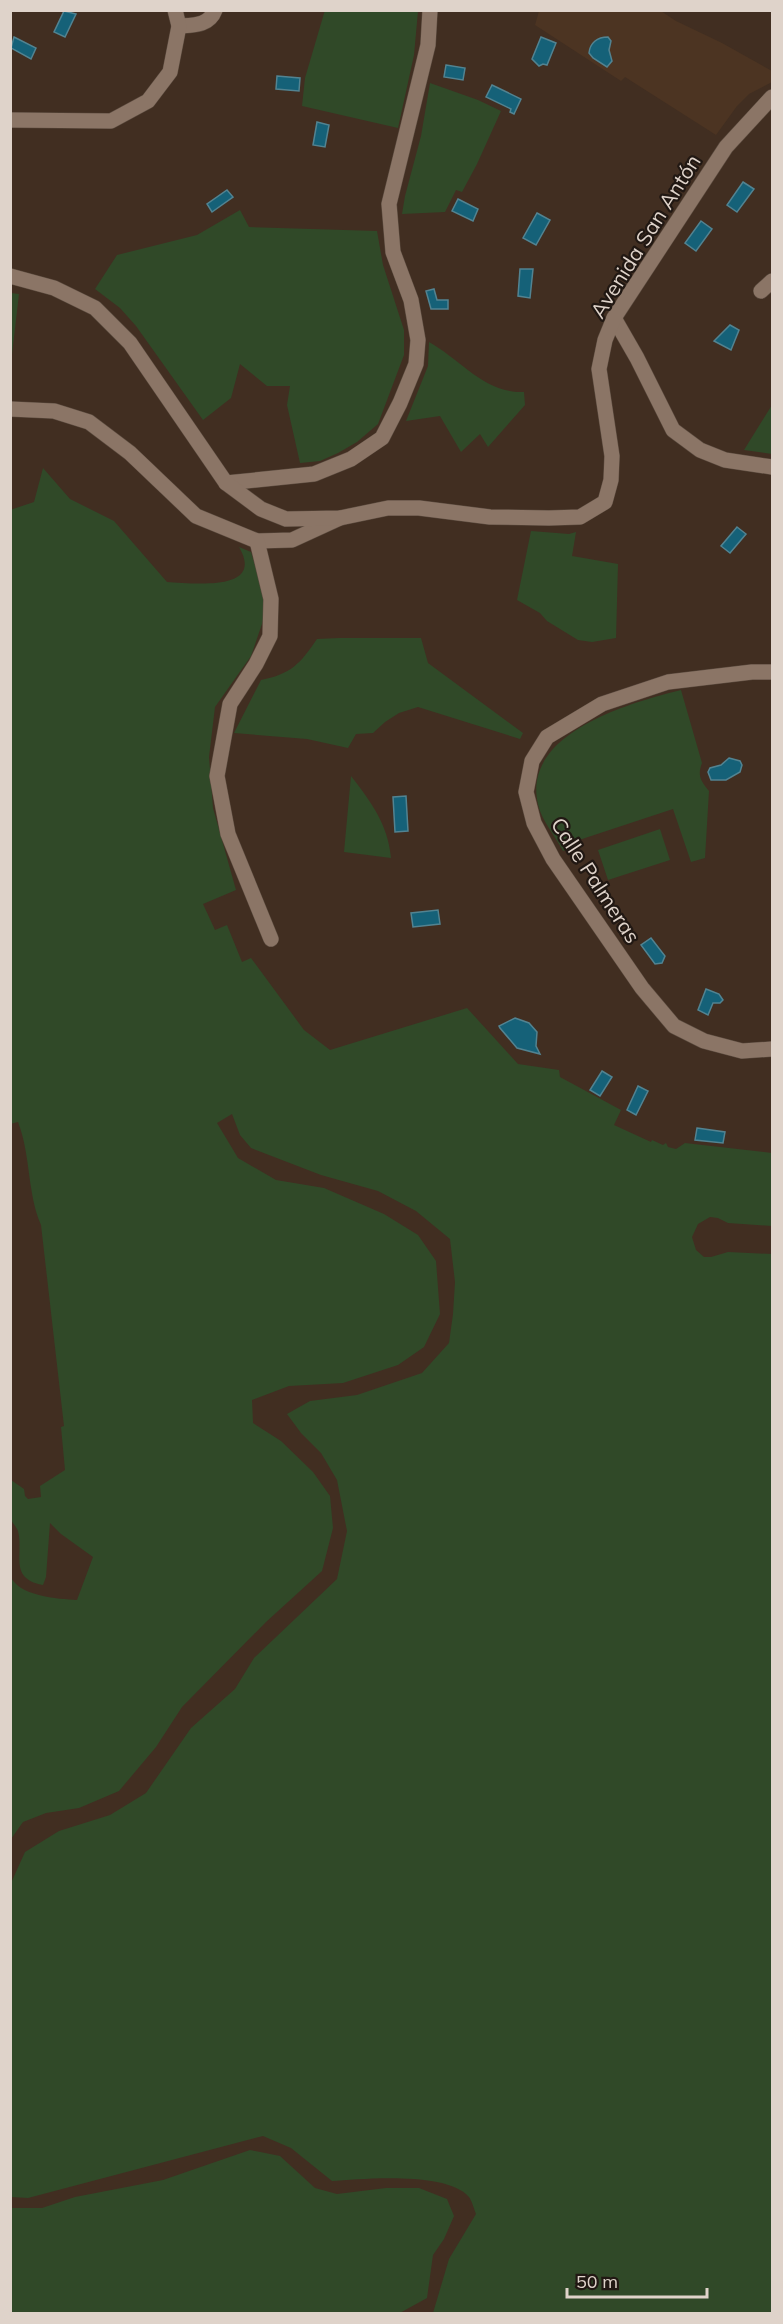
<svg xmlns="http://www.w3.org/2000/svg" width="783" height="2324" font-family="Mulish,sans-serif">
<rect width="100%" height="100%" fill="#412e21"/>
<path fill="#4c3422" d="M539,11H661L676,21L722,43L772,71V82L749,94L737,106L716,135L625,77L621,81L535,25Z"/>
<g fill="#304928">
<path d="M325,10L418,11L414,55L398,128L302,106L305,78Z"/>
<path d="M430,83L478,100L501,111L477,164L462,192L456,190L445,212L402,214L405,196L421,136Z"/>
<path d="M240,210L249,227L377,231L383,265L404,330V355L378,424L357,442L338,453L320,461L300,463L287,405L290,386H267L240,364L231,398L203,420L136,326L120,308L95,289L117,255L197,235Z"/>
<path d="M11,293L19,294L11,363L10,293Z"/>
<path d="M429,342C460,359 485,394 524,392L525,405L488,447L480,434L461,452L440,416L406,421L428,366Z"/>
<path d="M772,405V454L744,450Z"/>
<path d="M43,468L70,499L114,521L167,582C191,583 266,593 239,547L251,552L265,598L264,618L251,656L215,707L209,757L213,808L236,890L203,904L215,930L227,925L242,962L251,958L304,1030L330,1050L467,1008L518,1064L559,1070L560,1077L621,1110L614,1125L651,1142L652,1140L663,1145L666,1143L668,1147L676,1149L685,1143L772,1153V1226L728,1223L718,1218L710,1217L698,1224L692,1237L696,1250L704,1257H711L728,1252L772,1254V2313H433L449,2259L476,2214C474,2209 472,2201 469,2197C447,2171 362,2179 332,2181L291,2148L263,2136L28,2198L11,2197V1883L25,1852L59,1831L110,1815L146,1793L191,1728L235,1689L254,1658L337,1579L347,1531L337,1480L321,1453L301,1433L287,1414L310,1401L357,1395L422,1373L449,1343L453,1314L455,1282L450,1239L416,1211L378,1191L321,1175L251,1148L240,1135L232,1114L217,1123L238,1158L276,1180L324,1188L384,1214L418,1235L436,1261L440,1314L424,1347L398,1365L343,1383L289,1386L252,1400L253,1423L281,1441L313,1472L330,1496L333,1528L322,1571L266,1622L182,1707L156,1747L119,1791L79,1808L46,1813L23,1822L11,1839L10,1575C17,1596 58,1599 77,1600L93,1557L61,1534L50,1523L46,1577L43,1585C8,1579 24,1554 18,1531C16,1526 12,1523 11,1519C8,1507 11,1492 11,1480L24,1489L25,1496L28,1499L41,1497L40,1486L65,1470L61,1427L64,1426L41,1225C27,1192 31,1156 18,1122L10,1124V510L34,502Z"/>
<path d="M531,531L569,534L576,532L572,556L618,564L616,638L592,642L578,640L547,621L540,613L517,600Z"/>
<path d="M340,638H421L428,663L523,733L520,739L418,707L399,713L385,722L373,733L356,734L348,748L307,739L234,733L261,680C291,674 300,664 317,639Z"/>
<path d="M681,690L702,763C697,776 701,781 709,791L705,858L691,862L673,809L573,842V847L563,851C556,838 545,824 540,811C514,735 629,703 681,690Z"/>
<path d="M351,776C371,802 388,824 391,858L344,852Z"/>
<path d="M660,829L670,860L608,880L598,850Z"/>
<path d="M250,2150L280,2156L315,2188L337,2194L386,2188H419L447,2199L454,2216L444,2239L433,2255L427,2298L398,2314L11,2313V2208H42L75,2197L163,2180Z"/>
</g>
<g fill="#156178" stroke="#528391" stroke-width="1.5">
<path d="M64,11L76,14L65,37L54,32Z"/>
<path d="M14,37L36,48L31,59L11,48Z"/>
<path d="M541,37L556,43L547,65L543,64L539,66L532,59Z"/>
<path d="M608,37L611,41L609,50L612,61L607,67L593,58L589,53C590,43 597,37 608,37Z"/>
<path d="M446,65L465,68L463,80L444,77Z"/>
<path d="M277,76L300,78L299,91L276,89Z"/>
<path d="M492,85L521,99L514,114L510,112L511,109L486,97Z"/>
<path d="M317,122L329,125L325,147L313,145Z"/>
<path d="M743,182L754,189L737,212L727,205Z"/>
<path d="M227,190L233,197L212,212L207,204Z"/>
<path d="M458,199L478,209L473,221L452,211Z"/>
<path d="M537,213L550,220L536,245L523,238Z"/>
<path d="M701,221L712,229L696,251L685,243Z"/>
<path d="M520,269H533L530,298L518,296Z"/>
<path d="M434,289L437,300H448V309H431L426,291Z"/>
<path d="M730,325L739,330L731,350L714,341Z"/>
<path d="M737,527L746,534L730,553L721,546Z"/>
<path d="M729,758L740,761L742,765L740,772L726,780H711L708,772L710,768L721,765Z"/>
<path d="M406,796L408,831L395,832L393,797Z"/>
<path d="M438,910L440,924L413,927L411,913Z"/>
<path d="M651,938L665,956L662,963L655,964L641,945Z"/>
<path d="M706,989L719,994L723,1000L720,1003H713L708,1015L698,1010Z"/>
<path d="M515,1018L529,1023L537,1032L536,1046L540,1054L517,1048L500,1028L499,1026Z"/>
<path d="M602,1071L612,1077L600,1096L590,1090Z"/>
<path d="M638,1086L648,1091L636,1115L627,1110Z"/>
<path d="M697,1128L725,1132L723,1143L695,1140Z"/>
</g>
<g fill="none" stroke-linecap="round" stroke-linejoin="round">
<defs>
<g id="minor">
<path d="M179,26C193,25 209,26 215,10"/>
<path d="M10,120L111,121L148,101L170,72L179,26L175,10"/>
<path d="M761,291L772,281"/>
<path d="M614,318L637,358L673,430L700,450L725,460L772,467"/>
<path d="M10,409L54,411L89,422L130,453L196,516L257,541L292,540L340,518"/>
<path d="M226,483L314,474L351,459L382,438L400,403L416,364L418,340L411,300L393,252L389,204L428,45L430,10"/>
<path d="M257,541L271,599L270,636L256,664L230,704L217,776L228,834L271,939"/>
<path d="M772,672H752L668,682L602,704L547,737L532,761L526,792L534,823L553,859L642,988L674,1026L704,1041L742,1051L772,1049"/>
</g>
<path id="tertiary" d="M10,276L54,288L95,308L130,343L226,483L261,509L286,519L340,518L388,508H419L490,517L549,518L580,517L605,502L611,480L612,456L599,369L605,340L614,318L726,147L772,97"/>
</defs>
<use href="#minor" stroke="#5b4b3f" stroke-width="16"/>
<use href="#tertiary" stroke="#5b4b3f" stroke-width="16"/>
<use href="#minor" stroke="#8b7566" stroke-width="15"/>
<use href="#tertiary" stroke="#8b7566" stroke-width="15"/>
</g>
<g text-anchor="middle" dominant-baseline="central" stroke-width="4.5" stroke-linejoin="round" paint-order="stroke">
<g font-size="21" fill="#dfd3ca" stroke="#211813">
<text transform="translate(645 236) rotate(-58)">Avenida San Antón</text>
<text transform="translate(596 880) rotate(57)">Calle Palmeras</text>
</g>
</g>
<rect width="783" height="2324" fill="none" stroke="#dfd3ca" stroke-width="24"/>
<path d="M567 2288v9h140v-9" fill="none" stroke="#dfd3ca" stroke-width="3"/>
<text x="576" y="2288" font-size="18" fill="#dfd3ca" stroke="#211813" stroke-width="4.5" paint-order="stroke">50 m</text>
</svg>
